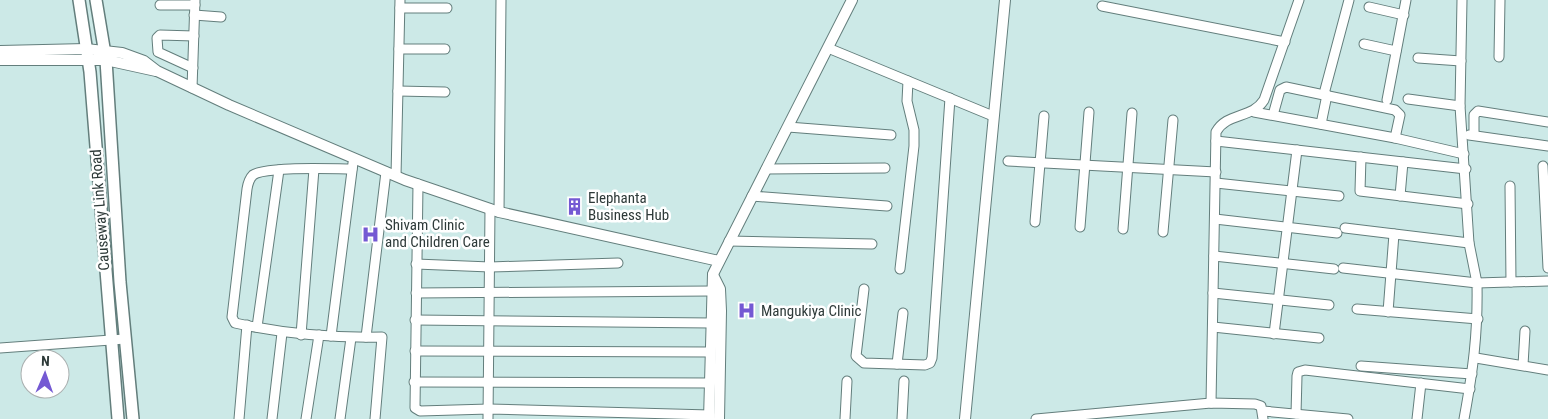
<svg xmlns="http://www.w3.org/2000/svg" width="1548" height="419" font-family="'Roboto Condensed',sans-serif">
<rect width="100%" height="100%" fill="#cce9e7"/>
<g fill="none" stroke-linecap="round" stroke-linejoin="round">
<defs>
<g id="minor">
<path d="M1462,0L1460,106L1469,243L1477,283L1548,281"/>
<path d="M160,5H195"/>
<path d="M1102,6L1285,42"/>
<path d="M1369,7L1404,15"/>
<path d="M400,8H447"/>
<path d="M194,15L221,17"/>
<path d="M1364,44L1396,51"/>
<path d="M828,48L993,116"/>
<path d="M399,49H445"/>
<path d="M1499,57L1500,0"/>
<path d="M1418,58L1461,61"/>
<path d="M193,68L158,52L157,38L160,35L194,36"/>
<path d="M192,88L195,0"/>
<path d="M1325,90L1349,0"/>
<path d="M398,91L445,92"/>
<path d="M1408,99L1460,106"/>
<path d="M1387,100L1406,0"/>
<path d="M1254,112L1395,138L1464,154"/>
<path d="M1273,115L1280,90L1286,87L1395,110L1400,115L1395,138"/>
<path d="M1321,124L1327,95"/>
<path d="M788,127L891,135"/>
<path d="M1469,135L1548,146"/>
<path d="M1474,135V115L1478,111L1548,122"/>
<path d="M1216,141L1466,169"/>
<path d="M1361,157L1360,191L1468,204"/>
<path d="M1008,161L1216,172"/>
<path d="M1543,166L1548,268"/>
<path d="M352,169C332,169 267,166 253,175C249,179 248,183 247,189L232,317L235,323C284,334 332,338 382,337L375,419"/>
<path d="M766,169L885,168"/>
<path d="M396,176L400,0"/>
<path d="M1216,183L1339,196"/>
<path d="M418,184L415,408L420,411L489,409L710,415"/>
<path d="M1510,186L1511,282"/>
<path d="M752,196L887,206"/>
<path d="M1400,196L1403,162"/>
<path d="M499,212L501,0"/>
<path d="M1215,219L1337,233"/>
<path d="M1035,222L1044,116"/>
<path d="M1080,227L1089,112"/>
<path d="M1345,228L1469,243"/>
<path d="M1123,229L1132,113"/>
<path d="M1163,232L1173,120"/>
<path d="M729,241L872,244"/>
<path d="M1214,256L1334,269"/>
<path d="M416,264L490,267L618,263"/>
<path d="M1343,268L1477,283C1478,334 1473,370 1464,419"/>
<path d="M900,269L914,146V130L907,101L908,81"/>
<path d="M864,289L856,356L864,363L925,365L930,363L932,358L950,98"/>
<path d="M416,293L711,291"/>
<path d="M1213,293L1329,305"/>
<path d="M1357,309L1478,319"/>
<path d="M1388,312L1394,234"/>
<path d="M415,320L711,323"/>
<path d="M257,327L279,170"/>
<path d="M1213,327L1319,338"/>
<path d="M1274,334L1297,150"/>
<path d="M301,335L314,169"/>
<path d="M331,336L353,163"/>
<path d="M366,337L386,172"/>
<path d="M0,348L125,339"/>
<path d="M415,351L710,352"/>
<path d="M1476,358L1548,370"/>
<path d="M897,364L903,313"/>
<path d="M1523,365L1525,331"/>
<path d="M1361,366L1472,374"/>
<path d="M414,382L710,383"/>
<path d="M1211,403L1216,132C1227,112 1252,119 1264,100L1299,0"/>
<path d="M1263,411L1348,419"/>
<path d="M1296,414L1297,376L1298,372L1305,370L1470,389"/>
<path d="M239,419L247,325"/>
<path d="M272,419L282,333"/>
<path d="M306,419L319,335"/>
<path d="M340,419L351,338"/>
<path d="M488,419L490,209"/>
<path d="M845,419L847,381"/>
<path d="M902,419L904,381"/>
<path d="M1036,419L1211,403L1255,404L1261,406L1263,419"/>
<path d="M1417,419L1421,383"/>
</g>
<g id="tertiary">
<path d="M0,51L86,49L122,53L144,61L157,71L229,105L405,180L499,212L719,261"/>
<path d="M0,60H106L156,71"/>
<path d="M713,275L720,289L721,311L719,419"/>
<path d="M709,419L713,274L852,0"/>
<path d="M965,419L1005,0"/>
</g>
<g id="secondary">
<path d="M79,0L90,72L118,419"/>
<path d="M96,0L106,60L120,282L133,419"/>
</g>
</defs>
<use href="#minor" stroke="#637e7c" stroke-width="11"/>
<use href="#tertiary" stroke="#637e7c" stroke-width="12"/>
<use href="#secondary" stroke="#637e7c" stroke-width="14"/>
<use href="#minor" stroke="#fff" stroke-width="9"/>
<use href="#tertiary" stroke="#fff" stroke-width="10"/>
<use href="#secondary" stroke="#fff" stroke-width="11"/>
</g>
<defs>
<symbol id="building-bare" viewBox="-9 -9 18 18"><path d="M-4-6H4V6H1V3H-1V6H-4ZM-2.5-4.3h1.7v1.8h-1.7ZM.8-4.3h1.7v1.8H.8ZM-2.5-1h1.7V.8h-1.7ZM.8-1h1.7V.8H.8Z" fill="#7459d3" stroke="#fff" stroke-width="2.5" paint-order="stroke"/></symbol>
<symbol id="hospital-bare" viewBox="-9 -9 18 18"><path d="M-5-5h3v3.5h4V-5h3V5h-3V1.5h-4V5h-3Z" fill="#7459d3" stroke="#fff" stroke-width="2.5" paint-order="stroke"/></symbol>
</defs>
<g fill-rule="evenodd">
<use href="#building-bare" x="562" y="194" width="25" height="25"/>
<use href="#hospital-bare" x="358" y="222" width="25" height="25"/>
<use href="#hospital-bare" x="734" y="298" width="25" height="25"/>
</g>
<g text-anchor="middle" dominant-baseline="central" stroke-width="5" stroke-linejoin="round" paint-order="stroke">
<g font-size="15" fill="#2e3a39" stroke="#fff" text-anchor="start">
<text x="588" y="198">Elephanta<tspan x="588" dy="17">Business Hub</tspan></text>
<text x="385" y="225">Shivam Clinic<tspan x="385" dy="17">and Children Care</tspan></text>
<text x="761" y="311">Mangukiya Clinic</text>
</g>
<g font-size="15" fill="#2e3a39" stroke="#fff">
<text transform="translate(100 210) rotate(-94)">Causeway Link Road</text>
</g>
</g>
<g transform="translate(45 374) rotate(2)"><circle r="24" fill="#ffffff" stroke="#abb0b0"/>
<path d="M0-4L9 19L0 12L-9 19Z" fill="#7459d3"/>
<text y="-8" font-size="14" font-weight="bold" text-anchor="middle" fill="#2e3a39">N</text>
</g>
</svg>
